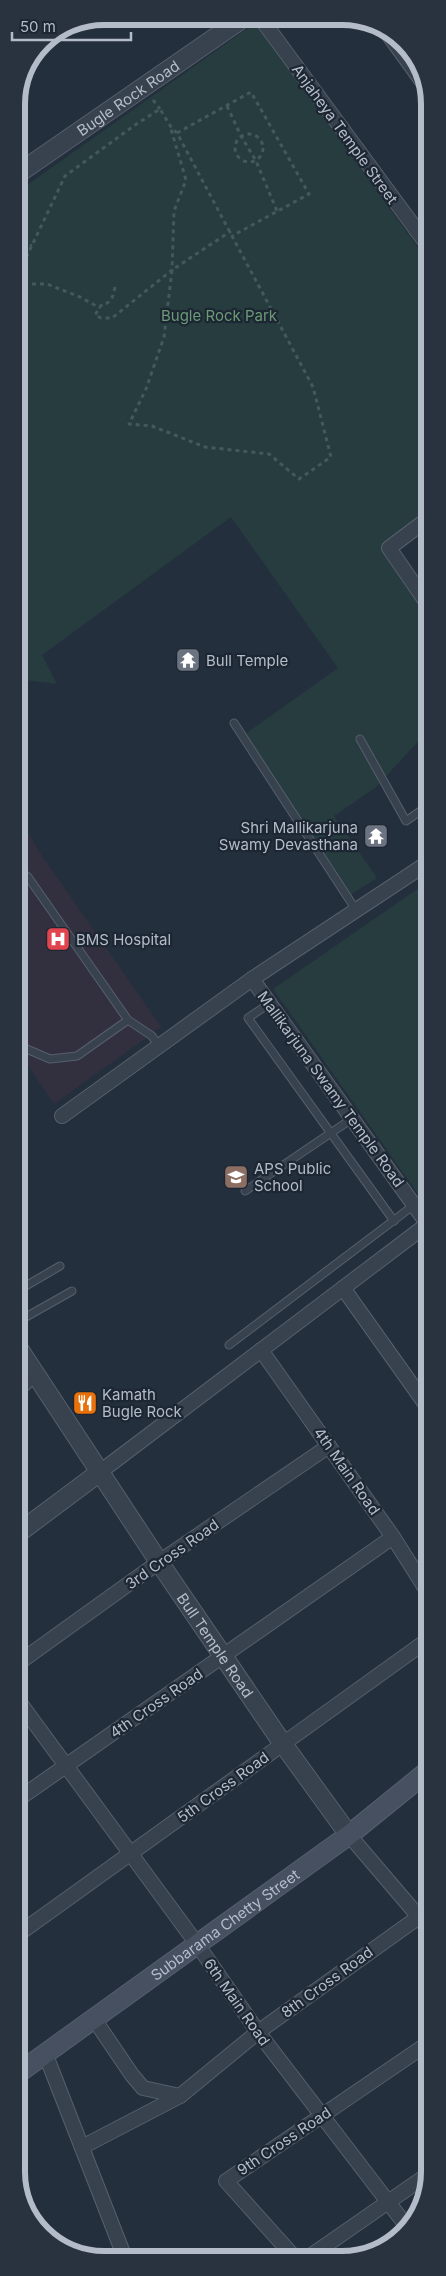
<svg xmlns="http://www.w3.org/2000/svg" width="446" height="2276" font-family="Inter,sans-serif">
<rect width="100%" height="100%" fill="#242f3e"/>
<path fill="#32303f" d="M17,821H22L38,850L161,1027L54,1104L17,1049Z"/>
<g fill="#263c3f">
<path d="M255,23L429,263V512L382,548L429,614V730L375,788L334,816L377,878L347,897L241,737L338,668L231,517L42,655L57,684L17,679L16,193Z"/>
<path d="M429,881V1207L428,1208L273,989Z"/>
</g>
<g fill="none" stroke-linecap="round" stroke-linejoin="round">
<defs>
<g id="service">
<path d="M234,723L356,910"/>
<path d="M360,739L406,821L429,805"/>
<path d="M17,869L28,877L128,1020L152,1036L159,1047"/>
<path d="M270,1003L248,1018L394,1221"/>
<path d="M17,1040L22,1047L50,1059L77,1056L128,1020"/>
<path d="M245,1191L353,1118"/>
<path d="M17,1291L60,1266"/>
<path d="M17,1322L72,1291"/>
<path d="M229,1345L414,1205"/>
</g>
<g id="minor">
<path d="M262,20L429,247"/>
<path d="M388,34L427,88"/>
<path d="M416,230L429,222"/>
<path d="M429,518L389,548L429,606"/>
<path d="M252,979L429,1226"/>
<path d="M62,1116L252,979L429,862"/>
<path d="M343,1288L429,1409"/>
<path d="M261,1350L393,1537L429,1594"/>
<path d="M17,1390L34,1375"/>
<path d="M100,1472L429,1223"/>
<path d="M17,1664L159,1562L329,1446"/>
<path d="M17,1699L197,1944L258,2032L408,2228"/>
<path d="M17,1800L393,1537"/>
<path d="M349,1835L419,1917L430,1932"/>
<path d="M17,1935L429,1639"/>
<path d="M94,2019L132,2075L143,2088L180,2096"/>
<path d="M45,2053L125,2258"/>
<path d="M82,2147L180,2096L258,2032L430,1909"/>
<path d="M296,2259L226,2181L430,2042"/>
<path d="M306,2259L430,2173"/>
</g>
<g id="tertiary">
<path id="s1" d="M16,175L239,21"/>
<path id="s2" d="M17,1346L159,1562L283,1744L349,1835"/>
<path d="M17,1534L100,1472"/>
</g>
<g id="secondary">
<path id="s3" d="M17,2074L349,1835L429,1770"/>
</g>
</defs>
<use href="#service" stroke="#565f6c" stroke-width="9"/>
<use href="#minor" stroke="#565f6c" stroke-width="16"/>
<use href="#tertiary" stroke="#565f6c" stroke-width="20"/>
<use href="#secondary" stroke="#565f6c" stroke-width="21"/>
<g stroke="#44595c" stroke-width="3" stroke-dasharray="4 4" stroke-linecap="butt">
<path d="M153,100L160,109"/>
<path d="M227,106L241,136L256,161L277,211"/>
<path d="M177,133L251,92L309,194L232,236"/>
<circle cx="249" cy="148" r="14"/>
<path d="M16,237L32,246"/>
<path d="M16,279L65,176L135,125L160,109L171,127L177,133L232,236L313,387L331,457L299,479L269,454L205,447L152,426L129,424L146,389L164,337L172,270L231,231"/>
<path d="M16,284H47L80,297L100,308"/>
<path d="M115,287C113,296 112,304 102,304L95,315L101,318H112L172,270L174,211L186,180L171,129"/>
</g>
<use href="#service" stroke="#38414e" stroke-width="7"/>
<use href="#minor" stroke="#38414e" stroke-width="14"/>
<use href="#tertiary" stroke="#38414e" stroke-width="18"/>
<use href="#secondary" stroke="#465061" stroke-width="19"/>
</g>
<defs>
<symbol id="temple-square" viewBox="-11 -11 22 22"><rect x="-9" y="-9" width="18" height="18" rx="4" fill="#6b7280" stroke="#1d2633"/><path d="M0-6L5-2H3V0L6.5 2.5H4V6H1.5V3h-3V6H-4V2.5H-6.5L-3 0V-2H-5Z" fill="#fff"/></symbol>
<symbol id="hospital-square" viewBox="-11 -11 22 22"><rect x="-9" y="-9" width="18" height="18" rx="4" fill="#e0444e" stroke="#1d2633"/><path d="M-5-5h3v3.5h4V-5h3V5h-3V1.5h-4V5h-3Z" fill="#fff"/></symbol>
<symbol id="school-square" viewBox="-11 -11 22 22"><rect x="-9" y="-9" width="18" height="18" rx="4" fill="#8d6e63" stroke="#1d2633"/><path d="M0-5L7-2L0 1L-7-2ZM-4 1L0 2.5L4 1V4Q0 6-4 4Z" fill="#fff"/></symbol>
<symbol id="restaurant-square" viewBox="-11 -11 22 22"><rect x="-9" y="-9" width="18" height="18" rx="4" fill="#e8710a" stroke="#1d2633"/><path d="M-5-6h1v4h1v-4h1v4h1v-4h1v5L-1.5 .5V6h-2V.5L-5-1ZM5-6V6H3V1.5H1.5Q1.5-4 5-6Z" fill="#fff"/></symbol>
</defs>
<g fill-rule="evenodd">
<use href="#temple-square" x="174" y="646" width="28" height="28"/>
<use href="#temple-square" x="362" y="822" width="28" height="28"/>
<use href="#hospital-square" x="44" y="925" width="28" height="28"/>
<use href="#school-square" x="222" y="1163" width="28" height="28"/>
<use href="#restaurant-square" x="71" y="1389" width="28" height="28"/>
</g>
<g text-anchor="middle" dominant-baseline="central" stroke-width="4.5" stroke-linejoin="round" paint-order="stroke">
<g font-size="15" fill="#b4bcc9" stroke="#1d2633">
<text stroke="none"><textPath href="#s1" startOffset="136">Bugle Rock Road</textPath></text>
<text transform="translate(345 134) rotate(54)">Anjaheya Temple Street</text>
<text transform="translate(331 1089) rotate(54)">Mallikarjuna Swamy Temple Road</text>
<text transform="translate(347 1471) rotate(55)">4th Main Road</text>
<text transform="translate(172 1554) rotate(-35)">3rd Cross Road</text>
<text stroke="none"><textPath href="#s2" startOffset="359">Bull Temple Road</textPath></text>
<text transform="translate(156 1703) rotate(-35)">4th Cross Road</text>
<text transform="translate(223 1787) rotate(-36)">5th Cross Road</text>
<text stroke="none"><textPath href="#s3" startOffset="256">Subbarama Chetty Street</textPath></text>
<text transform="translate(327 1982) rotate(-36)">8th Cross Road</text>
<text transform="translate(237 2002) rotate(55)">6th Main Road</text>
<text transform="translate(284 2141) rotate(-34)">9th Cross Road</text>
</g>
<g font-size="15" fill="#6b9a76" stroke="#1d2633">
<text x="219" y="315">Bugle Rock Park</text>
</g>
<g font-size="15" fill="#b4bcc9" stroke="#1d2633" text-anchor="start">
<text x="206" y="660">Bull Temple</text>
<text x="358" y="827" text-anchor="end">Shri Mallikarjuna<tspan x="358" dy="17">Swamy Devasthana</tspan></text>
<text x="76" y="939">BMS Hospital</text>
<text x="254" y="1168">APS Public<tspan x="254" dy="17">School</tspan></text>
<text x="102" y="1394">Kamath<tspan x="102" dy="17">Bugle Rock</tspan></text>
</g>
</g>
<path d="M0 0H446V2276H0ZM104 25H342A79 79 0 0 1 421 104V2172A79 79 0 0 1 342 2251H104A79 79 0 0 1 25 2172V104A79 79 0 0 1 104 25Z" fill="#29323f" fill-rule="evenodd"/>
<path fill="none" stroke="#b4bcc9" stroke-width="6" d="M104 25H342A79 79 0 0 1 421 104V2172A79 79 0 0 1 342 2251H104A79 79 0 0 1 25 2172V104A79 79 0 0 1 104 25Z"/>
<path d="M12 32v8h119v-8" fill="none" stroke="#b4bcc9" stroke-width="2.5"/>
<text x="20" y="32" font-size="15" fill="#b4bcc9" stroke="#1d2633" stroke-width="4" paint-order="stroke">50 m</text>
</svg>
